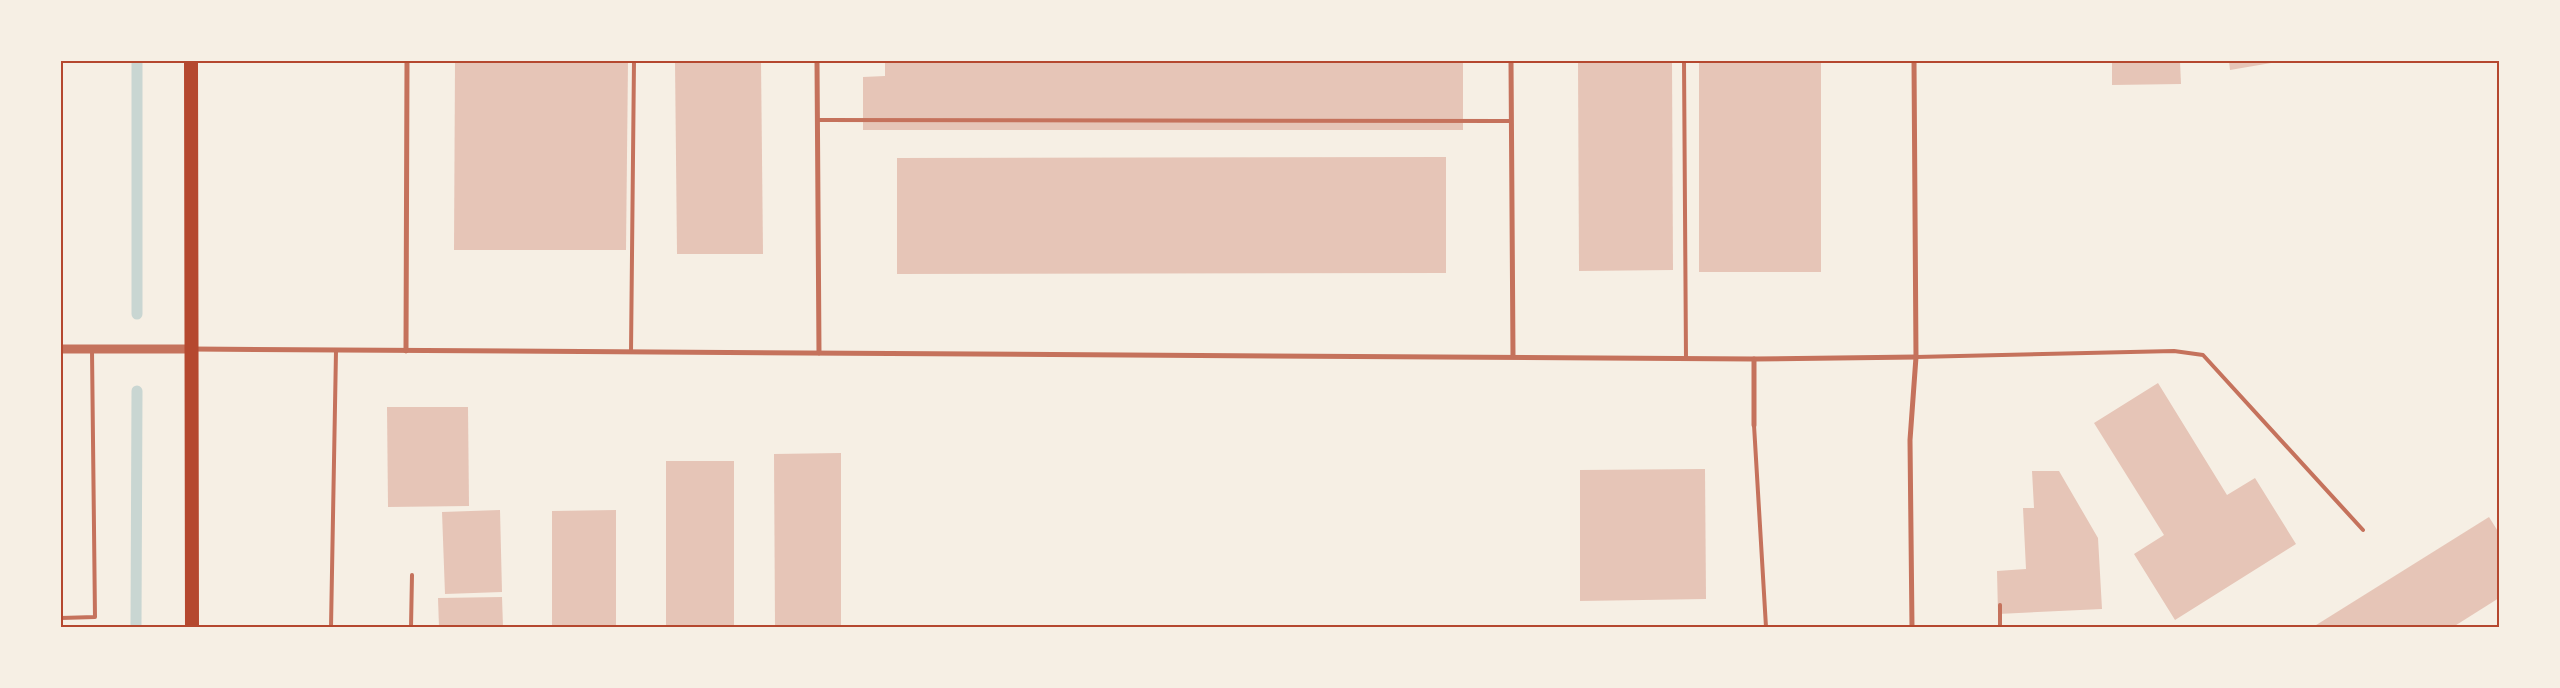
<svg xmlns="http://www.w3.org/2000/svg" width="2560" height="688" font-family="Raleway,sans-serif">
<rect width="100%" height="100%" fill="#f6efe4"/>
<g fill="none" stroke-linecap="round" stroke-linejoin="round">
<g stroke="#c9d6d2" stroke-width="11">
<path d="M137,61V314"/>
<path d="M136,627L137,391"/>
</g>
</g>
<g fill="#e6c5b7">
<path d="M455,61H628L626,250H454Z"/>
<path d="M675,61H761L763,254H677Z"/>
<path d="M885,61H1463V130H863V77L885,76Z"/>
<path d="M1578,61H1672L1673,270L1579,271Z"/>
<rect x="1699" y="61" width="122" height="211"/>
<path d="M2112,61H2180L2181,84L2112,85Z"/>
<path d="M2229,61H2277V62L2230,70Z"/>
<path d="M1446,157V273L897,274V158Z"/>
<path d="M2158,383L2227,495L2255,478L2296,544L2175,620L2134,554L2164,535L2094,423Z"/>
<path d="M387,407H468L469,506L388,507Z"/>
<path d="M841,453V627H775L774,454Z"/>
<rect x="666" y="461" width="68" height="166"/>
<path d="M1705,469L1706,599L1580,601V470Z"/>
<path d="M2032,471H2059L2098,538L2102,609L1998,614L1997,571L2026,569L2023,508H2034Z"/>
<path d="M500,510L502,592L445,594L442,512Z"/>
<path d="M616,510V627H552V511Z"/>
<path d="M2489,517L2499,533V598L2453,627H2313Z"/>
<path d="M502,597L503,627H439L438,598Z"/>
</g>
<g fill="none" stroke-linecap="round" stroke-linejoin="round">
<g stroke="#c5725c" stroke-width="4">
<path d="M1684,61L1686,359"/>
<path d="M817,120L1511,121"/>
<path d="M631,352L634,61"/>
<path d="M1916,357L2174,351L2203,355L2363,530"/>
<path d="M1754,425L1766,627"/>
<path d="M2000,605V627"/>
<path d="M61,618L95,617L92,351"/>
<path d="M331,627L336,351"/>
<path d="M411,627L412,575"/>
</g>
<g stroke="#c5725c" stroke-width="5">
<path d="M817,61L819,353"/>
<path d="M1511,61L1513,356"/>
<path d="M192,349L1754,359L1916,357"/>
<path d="M406,351L407,61"/>
<path d="M1754,359V425"/>
<path d="M1912,627L1910,440L1916,357L1914,61"/>
</g>
<path stroke="#c5725c" stroke-width="9" d="M61,349H190"/>
<path stroke="#b5482f" stroke-width="14" d="M191,61L192,627"/>
</g>
<rect width="2560" height="688" fill="none" stroke="#f6efe4" stroke-width="125"/>
<rect x="62" y="62" width="2436" height="564" fill="none" stroke="#b5482f" stroke-width="2"/>
</svg>
